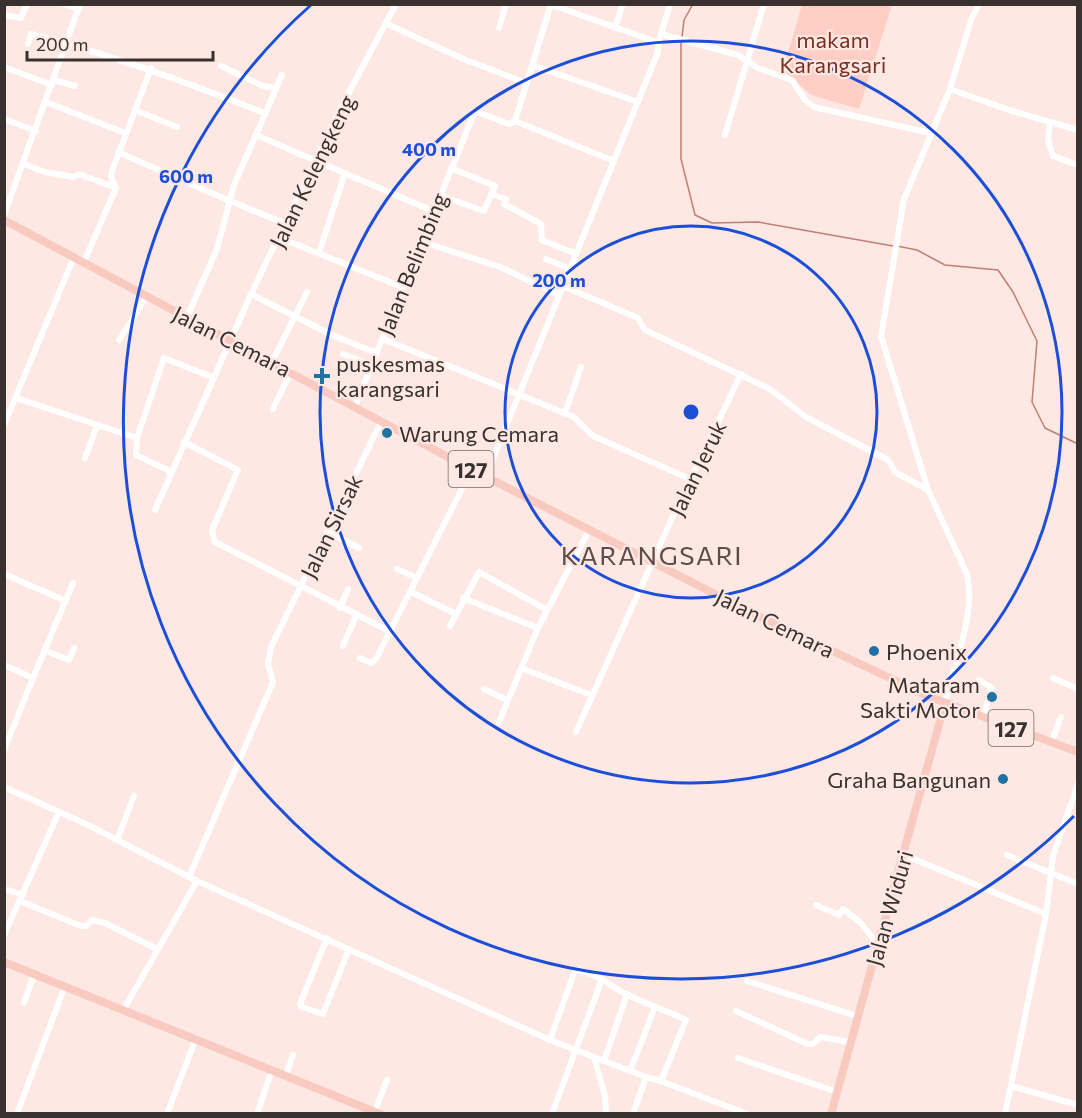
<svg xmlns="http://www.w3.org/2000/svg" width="1082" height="1118" font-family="Commissioner,sans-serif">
<rect width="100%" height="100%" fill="#fde8e3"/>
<path fill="#ffcfc5" d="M802,5H892L859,109L811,95L783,70Z"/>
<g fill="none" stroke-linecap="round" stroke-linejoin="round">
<g stroke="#bf7f72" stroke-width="1.5">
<path d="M682,37L684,20L693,4"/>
<path d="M681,42V159L695,215L712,223L758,222L893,246"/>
<path d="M897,246L917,250L945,265L998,270L1013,292L1037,341L1032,402L1045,428L1078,444"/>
</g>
<g stroke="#fff" stroke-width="6">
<path d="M64,4L79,9"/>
<path d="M4,15L21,18L27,4"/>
<path d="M387,24L466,60L526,83"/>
<path d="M499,28L506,4"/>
<path d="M615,28L623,4"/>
<path d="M661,34L738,55L758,68L792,80L805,100L814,107L930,133"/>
<path d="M28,44L31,34C111,55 187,82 264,113"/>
<path d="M658,44L670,4"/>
<path d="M532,65L638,102"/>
<path d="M221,66L263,86L276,88"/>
<path d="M4,67L52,85"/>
<path d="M54,80L75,86"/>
<path d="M950,89L1009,110L1078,130"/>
<path d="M46,102L125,133"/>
<path d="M135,110L177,127"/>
<path d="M4,119L36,131"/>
<path d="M515,121L551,4"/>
<path d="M1050,123L1048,140L1053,156L1078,165"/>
<path d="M256,135L433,211"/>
<path d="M725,135L764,4"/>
<path d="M118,152C174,177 230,202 287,224"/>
<path d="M24,164L45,172L74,177L79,174L116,188"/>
<path d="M491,194L506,199L504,204L541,224L542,240L576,254"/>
<path d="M439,195L484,211L495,186L451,168"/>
<path d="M4,215L80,4"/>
<path d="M280,238L402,287"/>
<path d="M420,241L500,267L559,295"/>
<path d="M319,253L345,173"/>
<path d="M546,259L570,269"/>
<path d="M84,262L116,188L111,177L112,171L151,68"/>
<path d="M563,286L638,318L645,330L770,389L806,417L888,460L895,472L928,490"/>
<path d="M251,294L332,335L377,353"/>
<path d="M187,317L217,249L234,185L282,75"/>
<path d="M383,339L574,417L593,436L690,479"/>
<path d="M119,340L147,296"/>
<path d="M343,354L372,365"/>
<path d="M272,362L307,292"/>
<path d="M16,398L137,438L164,358L214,378"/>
<path d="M355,406L475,111L509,124L515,121L614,161"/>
<path d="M273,409L291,371"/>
<path d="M565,413L581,367"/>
<path d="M4,425L74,257"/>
<path d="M137,438L136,455L172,472"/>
<path d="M184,442L238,470L212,530L215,542L389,631"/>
<path d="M85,458L97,425"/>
<path d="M486,476L658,52V44L651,40L549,4"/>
<path d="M155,510L251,294L339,111L396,4"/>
<path d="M328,532L359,548"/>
<path d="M397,569L417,578"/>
<path d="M4,574L66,601"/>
<path d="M411,592L456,614"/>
<path d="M463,598L538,628"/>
<path d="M340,608L348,589"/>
<path d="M450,626L479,572L547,610"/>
<path d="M343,646L356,616"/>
<path d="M46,651L69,660L74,648"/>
<path d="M360,658L371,663L376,659L472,469"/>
<path d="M4,665L33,678L4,750"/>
<path d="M521,668L591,695"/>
<path d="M33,678L73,583"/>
<path d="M1053,678L1078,689"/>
<path d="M979,680L992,688L983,717"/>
<path d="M484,689L507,700"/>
<path d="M945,703C954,662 976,616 967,574L928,490L881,336L904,199L950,89L971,20L979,4"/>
<path d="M499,722L538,628L589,530"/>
<path d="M576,732L677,507L741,374"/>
<path d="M1051,743L1061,717"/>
<path d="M4,787L86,824L197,881L124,1009"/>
<path d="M117,840L134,796"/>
<path d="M904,855L1046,914"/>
<path d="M1007,855L1078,884"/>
<path d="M189,877L273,682L268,664L271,647L382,420"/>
<path d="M197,881L550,1040L646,1077L633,1114"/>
<path d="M8,890L23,895"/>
<path d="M20,901L81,926H86L92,920L105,923L157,949"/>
<path d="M816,905L839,915L843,909L860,922L878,945"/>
<path d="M4,935L59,812"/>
<path d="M327,938L300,1004L302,1007L323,1014L349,949"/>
<path d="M747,981L857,1016"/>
<path d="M24,1003L34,974"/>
<path d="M736,1011L808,1044H813L820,1037L850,1042"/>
<path d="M550,1040L574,973L577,970C597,973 611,987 628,995C647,1004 667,1011 686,1020L661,1081L646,1077"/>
<path d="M594,1057L605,1096L606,1114"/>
<path d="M738,1058L837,1092"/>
<path d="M604,1061L627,994"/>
<path d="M630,1071L655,1007"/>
<path d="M286,1075L293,1055"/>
<path d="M661,1081L747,1114"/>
<path d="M1011,1086L1078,1105"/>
<path d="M375,1111L387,1080"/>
<path d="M17,1114L65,986"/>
<path d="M167,1114L196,1038"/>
<path d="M257,1114L272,1070"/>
<path d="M552,1114L602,979"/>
<path d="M1005,1114L1046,914L1053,856L1078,784"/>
</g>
<g stroke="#f8cac0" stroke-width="8">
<path d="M4,220L459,463L750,612L930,697L1078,752"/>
<path d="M4,962L380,1114"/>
<path d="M831,1114L945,703"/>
</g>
</g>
<g fill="none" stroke="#1d4ed8" stroke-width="3">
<circle cx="691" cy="412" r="186"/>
<circle cx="691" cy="412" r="371"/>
<path d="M1074 816A557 557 0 1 1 311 5"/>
</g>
<g fill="#2271a3" stroke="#fde8e3" stroke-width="2">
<path d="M319 367h6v6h6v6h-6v6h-6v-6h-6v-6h6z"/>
<circle cx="387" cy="433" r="6"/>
<circle cx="874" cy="651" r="6"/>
<circle cx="992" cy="697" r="6"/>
<circle cx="1003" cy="779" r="6"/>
</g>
<g text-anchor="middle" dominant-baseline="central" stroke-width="4.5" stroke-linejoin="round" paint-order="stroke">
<g fill="#fde8e3" stroke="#746865" stroke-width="1.5">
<rect x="448.5" y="451" width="45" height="36" rx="4.5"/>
<rect x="988.5" y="710" width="45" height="36" rx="4.5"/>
</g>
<g font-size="21" font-weight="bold" fill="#39312f">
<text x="471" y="469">127</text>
<text x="1011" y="728">127</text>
</g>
<g font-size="22" fill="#7c2d20" stroke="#fde8e3">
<text x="833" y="39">makam<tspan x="833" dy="25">Karangsari</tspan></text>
</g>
<g font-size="22" fill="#39312f" stroke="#fde8e3">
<text transform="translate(312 171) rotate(-64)">Jalan Kelengkeng</text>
<text transform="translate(412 264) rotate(-68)">Jalan Belimbing</text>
<text transform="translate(232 341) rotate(27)">Jalan Cemara</text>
<text transform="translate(697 468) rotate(-64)">Jalan Jeruk</text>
<text transform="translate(331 526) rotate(-64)">Jalan Sirsak</text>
<text transform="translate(775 623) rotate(26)">Jalan Cemara</text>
<text transform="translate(889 908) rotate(-74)">Jalan Widuri</text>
</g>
<g font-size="22" fill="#39312f" stroke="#fde8e3" text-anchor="start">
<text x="336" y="363">puskesmas<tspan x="336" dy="25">karangsari</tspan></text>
<text x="399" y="433">Warung Cemara</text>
<text x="886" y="651">Phoenix</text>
<text x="980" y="684" text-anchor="end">Mataram<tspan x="980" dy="25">Sakti Motor</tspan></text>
<text x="991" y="779" text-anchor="end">Graha Bangunan</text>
</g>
<g font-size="26" letter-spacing="1.5" fill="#5e4c49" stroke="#fde8e3">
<text x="652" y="554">KARANGSARI</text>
</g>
</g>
<circle cx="691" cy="412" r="9" fill="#1d4ed8" stroke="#fde8e3" stroke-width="3"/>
<g font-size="18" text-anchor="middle" font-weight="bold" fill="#1d4ed8" stroke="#fde8e3" stroke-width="4.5" stroke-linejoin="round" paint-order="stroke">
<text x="429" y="156">400 m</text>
<text x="186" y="183">600 m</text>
<text x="559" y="287">200 m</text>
</g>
<rect width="1082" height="1118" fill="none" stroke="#39312f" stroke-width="12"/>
<path d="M27 51v9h186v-9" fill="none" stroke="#39312f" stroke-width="3"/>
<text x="36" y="51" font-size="18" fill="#39312f" stroke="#fde8e3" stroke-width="4.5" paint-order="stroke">200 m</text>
</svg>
